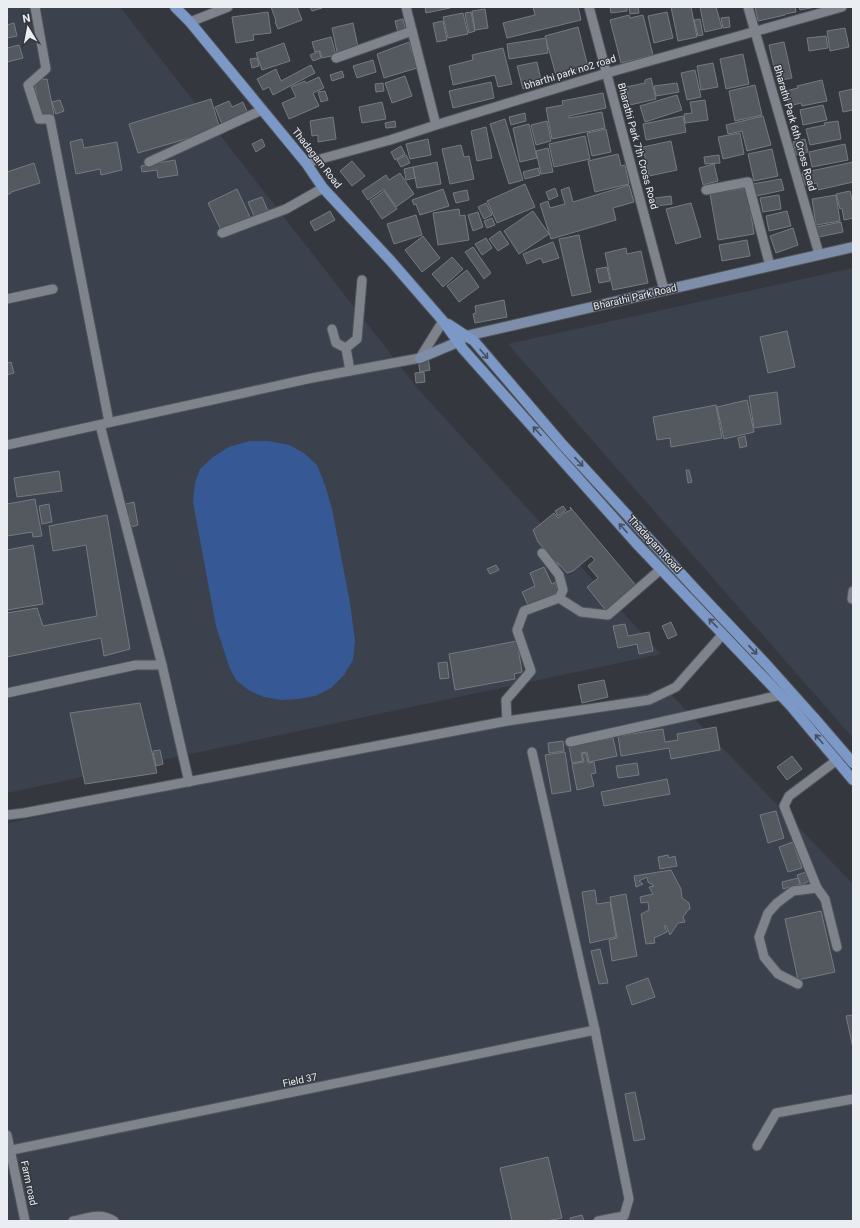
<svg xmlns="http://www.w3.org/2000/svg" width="860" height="1228" font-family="Roboto,sans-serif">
<rect width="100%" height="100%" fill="#34383e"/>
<g fill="#3b424d">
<path d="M7,7H120L418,389L661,654L7,793Z"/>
<path d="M853,268V738L508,344Z"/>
<path d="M666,689L853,884V1221H7V823Z"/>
</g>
<path fill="#365995" d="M250,441H268L289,445L304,453L317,465L325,485L332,509L350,603L355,641L353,660L344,675L331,688L315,696L298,699L281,700L264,697L250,691L237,681L230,669L216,626L193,502L195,483L200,469L213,457L229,447Z"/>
<g fill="#54585f" stroke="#757a81">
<path d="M271,7H297L302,20L278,29L275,22L276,21Z"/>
<path d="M310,7H322V8L312,11Z"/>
<path d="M425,7H449L450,8L426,13Z"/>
<path d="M533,7H578L581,20L507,38L503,23L535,15Z"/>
<path d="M610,7H627V11L611,13Z"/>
<path d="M629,7H638L639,13L630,14Z"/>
<path d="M671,7H691L697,37L678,41Z"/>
<path d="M700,7H716L722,28L705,32Z"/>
<path d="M755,7H795L796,12L785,14V15L758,21Z"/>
<path d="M799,7H816L800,10Z"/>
<path d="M485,9L488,28L475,30L472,11Z"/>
<path d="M268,12L271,33L253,35L254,40L236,43L232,17Z"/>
<path d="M471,12L475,31L469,33L465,13Z"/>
<path d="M667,12L673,38L654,43L648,16Z"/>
<path d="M463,13L468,34L448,38L443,17Z"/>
<path d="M629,15L630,18L643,15L653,55L621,63L610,20Z"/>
<path d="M729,17L730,27L723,28L721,18Z"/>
<path d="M403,19L406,31L398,33L395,21Z"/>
<path d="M700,19L703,35L698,36L694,20Z"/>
<path d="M443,21L447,40L437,42L433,23Z"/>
<path d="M14,23L17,36L7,38V25Z"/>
<path d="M353,23L358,47L337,52L332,28Z"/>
<path d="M578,27L588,67L556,75L545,36Z"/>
<path d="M845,28L849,47L830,51L827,31Z"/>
<path d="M826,36L828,48L809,51L807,38Z"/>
<path d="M331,37L336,55L322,58L320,51L315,52L312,42Z"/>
<path d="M546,38L548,53L509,59L507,44Z"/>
<path d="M409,42L417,68L384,78L377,54Z"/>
<path d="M784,42L792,78L777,81L769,45Z"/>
<path d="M284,43L290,61L262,70L256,53Z"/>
<path d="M19,45L23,58L7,62V48Z"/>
<path d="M503,48L512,84L498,87L495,75L453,85L449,66L473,60L472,55Z"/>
<path d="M319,51L321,58L313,61L310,55Z"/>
<path d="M743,54L749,84L726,89L720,59Z"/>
<path d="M257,58L259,66L252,68L250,59Z"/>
<path d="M373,60L376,72L357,78L353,66Z"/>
<path d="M537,62L542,85L523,89L517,66Z"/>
<path d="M713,63L718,87L701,90L697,66Z"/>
<path d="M311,65L315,73L273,95L269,87L263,90L257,79L276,69L281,81Z"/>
<path d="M695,70L701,97L687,100L681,73Z"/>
<path d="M342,71L344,77L332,81L330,75Z"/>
<path d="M405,76L412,96L392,103L385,83Z"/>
<path d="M319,77L324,88L313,93L319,106L289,119L282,103L296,97L291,87L305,81L306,83Z"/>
<path d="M651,78L656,99L630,105L626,87L645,83V80Z"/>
<path d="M47,79L54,115L41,117L34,81Z"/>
<path d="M822,80L827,101L802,106L801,103L789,106L785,91L798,88L797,86Z"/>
<path d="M491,82L494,98L453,108L449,91Z"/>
<path d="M383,83L384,91L376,92L375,84Z"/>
<path d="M677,83L679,92L656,96L654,86Z"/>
<path d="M755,85L762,115L735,121L729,91Z"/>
<path d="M853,89V110L843,112L839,92Z"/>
<path d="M325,91L328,100L321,102L318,92Z"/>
<path d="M603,93L606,108L569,116V118L602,112L605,128L552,139L546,108L563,105L562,101Z"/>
<path d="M677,95L682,110L645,122L640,106Z"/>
<path d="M211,99L220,129L138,153L129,124Z"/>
<path d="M60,100L64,111L56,114L52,102Z"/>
<path d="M705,100L708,120L685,123L684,114L692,113L690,102Z"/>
<path d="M229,101L232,107L243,102L249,116L223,127L215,107Z"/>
<path d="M382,102L386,119L362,123L359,107Z"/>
<path d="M823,105L827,120L803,125L800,110Z"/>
<path d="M525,113L526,121L511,125L509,117Z"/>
<path d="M683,116L686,132L646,140L643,124Z"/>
<path d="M763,116L771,145L747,151L742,131L728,134L726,125Z"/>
<path d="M333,117L336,139L318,142V135L312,136L310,121Z"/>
<path d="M505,119L523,180L509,184L490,124Z"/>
<path d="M395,121L396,127L386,128L385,123Z"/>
<path d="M547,121L551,141L536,145L531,125Z"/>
<path d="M838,121L841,139L810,145L806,129L825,125L824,123Z"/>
<path d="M529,124L537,158L520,162L513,128Z"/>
<path d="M486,127L492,158L477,161L471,131Z"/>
<path d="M606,129L611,152L592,156L587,133Z"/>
<path d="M740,133L744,154L723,159L718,137Z"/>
<path d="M585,136L590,159L554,167L549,144Z"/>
<path d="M82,139L84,148L117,142L122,170L101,175L100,169L76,174L70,142Z"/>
<path d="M262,139L265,146L256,152L252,144Z"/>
<path d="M428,139L431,155L410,159L406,144Z"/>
<path d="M805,139L808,152L796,155L793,142Z"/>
<path d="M671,141L677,170L649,176L643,147Z"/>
<path d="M845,144L848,160L812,167L809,152Z"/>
<path d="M461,145L464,157L469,156L474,179L450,184L442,149Z"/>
<path d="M401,146L405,154L395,160L391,152Z"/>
<path d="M548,148L553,172L541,174L536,151Z"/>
<path d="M772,149L778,176L754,181L748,154Z"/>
<path d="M618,154L621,166L625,165L629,184L595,192L588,161Z"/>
<path d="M406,155L410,163L401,167L397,160Z"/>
<path d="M719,155L720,163L705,164L704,157Z"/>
<path d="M175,160L178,175L158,178L157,170L142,172L141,166Z"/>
<path d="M352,161L365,176L352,186L340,171Z"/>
<path d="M437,162L441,184L417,188L413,167Z"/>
<path d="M853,162V182L818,190L817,183L805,185L802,173Z"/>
<path d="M34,163L40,183L11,192V193L7,195V172Z"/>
<path d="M714,164L718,181L703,185L699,168Z"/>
<path d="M413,167L415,178L406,180L404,169Z"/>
<path d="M538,168L540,175L525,179L523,172Z"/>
<path d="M400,173L414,194L396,207L384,189L368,200L362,191L386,175L389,180Z"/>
<path d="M781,179L784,190L756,196L753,184Z"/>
<path d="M525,184L535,207L497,223L487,201Z"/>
<path d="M629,185L634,202L613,208L616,220L551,239L540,204L548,201L550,208L565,204L561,190L569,187L573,202Z"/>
<path d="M555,188L558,196L549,200L546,192Z"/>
<path d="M747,188L754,234L718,240L710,194Z"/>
<path d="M237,189L250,217L221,230L208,203Z"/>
<path d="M443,189L449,206L420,215L416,204L414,205L412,200Z"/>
<path d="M467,190L469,200L456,203L453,193Z"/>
<path d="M384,191L397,209L382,219L370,201Z"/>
<path d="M850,191L852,200L853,199V218L844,220L842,208L840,209L836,194Z"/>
<path d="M779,195L781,209L763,212L760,198Z"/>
<path d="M836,195L840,221L816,225L812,199Z"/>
<path d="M671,196L672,204L656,206L655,198Z"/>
<path d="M262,197L268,211L254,216L248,202Z"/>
<path d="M486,203L492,215L484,219L478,207Z"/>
<path d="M691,203L701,237L676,244L666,209Z"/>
<path d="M459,209L460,216L465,215L469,240L438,245L433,213Z"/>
<path d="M330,211L335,220L315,231L310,222Z"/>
<path d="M533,211L549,234L519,254L504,231Z"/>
<path d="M787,211L791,226L769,231L766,216Z"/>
<path d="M478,212L483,227L473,231L468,215Z"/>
<path d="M416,215L422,235L394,244L387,224Z"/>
<path d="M492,218L495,225L487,228L484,221Z"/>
<path d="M841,222L843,232L819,237L816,227Z"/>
<path d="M793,228L798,245L776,253L770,236Z"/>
<path d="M500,231L509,244L498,251L489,239Z"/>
<path d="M579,235L591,292L572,296L559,239Z"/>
<path d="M423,236L440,258L422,272L405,250Z"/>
<path d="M486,238L492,248L482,255L475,244Z"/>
<path d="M747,240L750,256L722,261L719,245Z"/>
<path d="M553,242L559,258L543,263L541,258L527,264L523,254Z"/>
<path d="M473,247L491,273L484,279L465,252Z"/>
<path d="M626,248L627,254L641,251L648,283L613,290L605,253Z"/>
<path d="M452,257L463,269L443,287L432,274Z"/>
<path d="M607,267L610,281L599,283L596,269Z"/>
<path d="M467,270L479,287L459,302L447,286Z"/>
<path d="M504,300L507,317L475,323L473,314L476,313L475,306Z"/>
<path d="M787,331L795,367L768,373L760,337Z"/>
<path d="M428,358L430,370L420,372L418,359Z"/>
<path d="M11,362L14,373L7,375V363Z"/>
<path d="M424,372L425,382L416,383L415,373Z"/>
<path d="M777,392L781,424L754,428L749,396Z"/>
<path d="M747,400L754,432L724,439L717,407Z"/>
<path d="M716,405L722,438L671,447L670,438L657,440L653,417Z"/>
<path d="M745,436L747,446L740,448L738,438Z"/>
<path d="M686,470H689L692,482L688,483Z"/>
<path d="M59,471L62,491L17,497L14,478Z"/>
<path d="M35,499L42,536L33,537L32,532L7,536V504Z"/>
<path d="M134,502L138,525L131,527L129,515H124L122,505Z"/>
<path d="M49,504L52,522L42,524L39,506Z"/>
<path d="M563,506L566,510L558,516L555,511Z"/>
<path d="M570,507L634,583L636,588L607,612L587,587L598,578L588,566L595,560L591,556L573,571L567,573L557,562L559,566L538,542L533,530L554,513L558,518L564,513L571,510Z"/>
<path d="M107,515L130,649L104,656L101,638L7,657V613L37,608L43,626L97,616L86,545L53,551L49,526Z"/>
<path d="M33,545L43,604L7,610V550Z"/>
<path d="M496,565L499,570L490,574L487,569Z"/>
<path d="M544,567L552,584L555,582L559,592L528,605L522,592L535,586L530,573Z"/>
<path d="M671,622L677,635L668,639L662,626Z"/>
<path d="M625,624L628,636L649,632L653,651L639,654L637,644L618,648L613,626Z"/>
<path d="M517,641L522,672L514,674L515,679L455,690L449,654Z"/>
<path d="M447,662L449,678L440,679L438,663Z"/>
<path d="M604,680L608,697L582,703L578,685Z"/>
<path d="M140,703L157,773L85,784L70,713Z"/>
<path d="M716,727L720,750L671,759L669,748L621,756L618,736L663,729L665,742L678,740L677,734Z"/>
<path d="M613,738L617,756L589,762L587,752L581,753L583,761L572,763L569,746Z"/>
<path d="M563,741L564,751L549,753L548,743Z"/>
<path d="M160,750L163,764L156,766L153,751Z"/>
<path d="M565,752L571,791L552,794L545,755Z"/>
<path d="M586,753L588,763L594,762L596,773L591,774L594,786L577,790L572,764L584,762L582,754Z"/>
<path d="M792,756L802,769L787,780L777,767Z"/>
<path d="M637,763L639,775L618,778L616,766Z"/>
<path d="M667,779L670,794L604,806L601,792Z"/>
<path d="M776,811L784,838L768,843L760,815Z"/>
<path d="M793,842L802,868L788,872L779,847Z"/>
<path d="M668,855L669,858L675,856L677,866L660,869L658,857Z"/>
<path d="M671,870L681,889L682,898L689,903L690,909L688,910L683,917L685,922L678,923L670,935L666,926H664L667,932L654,938L655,943L646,944L641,914L649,910L648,902L641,903L640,897L653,894L649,887L654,886L648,882L647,877L639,881L643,884L636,887L634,876Z"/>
<path d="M806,872L809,881L801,885L797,875Z"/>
<path d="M798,878L800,884L783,889L782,882Z"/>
<path d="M595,890L597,904L610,902L616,937L590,943L582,892Z"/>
<path d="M626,894L637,956L612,961L609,940L617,938L610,897Z"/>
<path d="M821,911L835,972L798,980L785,919Z"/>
<path d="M600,949L608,983L599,984L591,951Z"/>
<path d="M648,978L655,997L632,1005L626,986Z"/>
<path d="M853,1015V1048L846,1016Z"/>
<path d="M635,1092L645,1139L634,1141L625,1094Z"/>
<path d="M548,1157L562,1218L547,1221H512L500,1168Z"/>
<path d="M582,1215L584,1221H571L570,1218Z"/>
</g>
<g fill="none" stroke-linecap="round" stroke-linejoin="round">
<defs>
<g id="minor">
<path d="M35,7L46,69L28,85L39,119H50L109,422"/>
<path d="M406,7L436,125"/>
<path d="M589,7L664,290"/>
<path d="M748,7L819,254"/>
<path d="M190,22L228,7"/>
<path d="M336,58L412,31"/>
<path d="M149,162L262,110"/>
<path d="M306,163L390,140L436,125L607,73L842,7"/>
<path d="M706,190L748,182L770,266"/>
<path d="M222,233L286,209L323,188"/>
<path d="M7,299L53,289"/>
<path d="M332,329L336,343L346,348L357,339L362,280"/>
<path d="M346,348L350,371"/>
<path d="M7,445L312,378L420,358L443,321"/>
<path d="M542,553L559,575L563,590L559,598L581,612L608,615L661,569"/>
<path d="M852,599L853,591"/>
<path d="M162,665L189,782"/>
<path d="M7,693L136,665H162L100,425"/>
<path d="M507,721L506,700L531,671L517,630L524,611L559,598"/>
<path d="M570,742L781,695"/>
<path d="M532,752L595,1030L629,1199L624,1216L598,1221"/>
<path d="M7,815L24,813L507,721L649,700L676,687L723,634"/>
<path d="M837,947L825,899L817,888L784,806L789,796L837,760"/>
<path d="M798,984L778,974L764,957L759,937L768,913L777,903L793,891L817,888"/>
<path d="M7,1135L25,1221"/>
<path d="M757,1146L776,1113L853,1099"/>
<path d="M7,1151L595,1030"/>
<path d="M73,1221C88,1218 100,1212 114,1221"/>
</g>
<path id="secondary" d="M420,358L458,342L466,336L853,247"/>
<g id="primary">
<path d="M175,7L190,22L306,163L323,188L390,260L443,321L463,349L636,543L790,705L853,780"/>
<path d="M448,324L474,341L562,444L697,591L766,664L817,721L853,763"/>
</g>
</defs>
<use href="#minor" stroke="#51555a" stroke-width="11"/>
<use href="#secondary" stroke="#51555a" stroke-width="12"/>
<use href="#primary" stroke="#51555a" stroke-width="12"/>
<use href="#minor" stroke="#7f838b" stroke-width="9"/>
<use href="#secondary" stroke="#7e8ea9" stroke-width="10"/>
<use href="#primary" stroke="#7c98c7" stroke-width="10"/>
</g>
<defs><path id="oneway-shaft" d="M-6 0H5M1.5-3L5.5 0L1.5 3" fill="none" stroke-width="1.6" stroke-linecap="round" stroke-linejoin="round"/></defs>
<g stroke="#465060">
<use href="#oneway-shaft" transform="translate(484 354) rotate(49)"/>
<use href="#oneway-shaft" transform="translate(537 431) rotate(-132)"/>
<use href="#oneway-shaft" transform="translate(579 462) rotate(47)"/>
<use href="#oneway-shaft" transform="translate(623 528) rotate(-132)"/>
<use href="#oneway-shaft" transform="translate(713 623) rotate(-134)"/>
<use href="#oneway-shaft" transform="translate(753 650) rotate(47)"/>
<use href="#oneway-shaft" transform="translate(819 739) rotate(-130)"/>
</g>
<g text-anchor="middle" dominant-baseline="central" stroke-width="3" stroke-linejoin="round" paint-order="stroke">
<g font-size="10" fill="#eaedf1" stroke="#34383e">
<text transform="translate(570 72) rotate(-17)">bharthi park no2 road</text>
<text transform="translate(795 128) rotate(74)">Bharathi Park 6th Cross Road</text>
<text transform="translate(638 146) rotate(75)">Bharathi Park 7th Cross Road</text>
<text transform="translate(317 158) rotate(52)">Thadagam Road</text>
<text transform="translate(635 297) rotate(-13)">Bharathi Park Road</text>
<text transform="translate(655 544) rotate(47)">Thadagam Road</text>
<text transform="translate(300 1080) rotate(-12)">Field 37</text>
<text transform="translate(29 1183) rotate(78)">Farm road</text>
</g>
</g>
<rect width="860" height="1228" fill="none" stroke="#eaedf1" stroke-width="16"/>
<g transform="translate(28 28) rotate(350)" stroke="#34383e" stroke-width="3" paint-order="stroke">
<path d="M0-3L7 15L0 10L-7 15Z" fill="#eaedf1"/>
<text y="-6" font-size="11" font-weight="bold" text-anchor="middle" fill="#eaedf1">N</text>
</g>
</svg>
